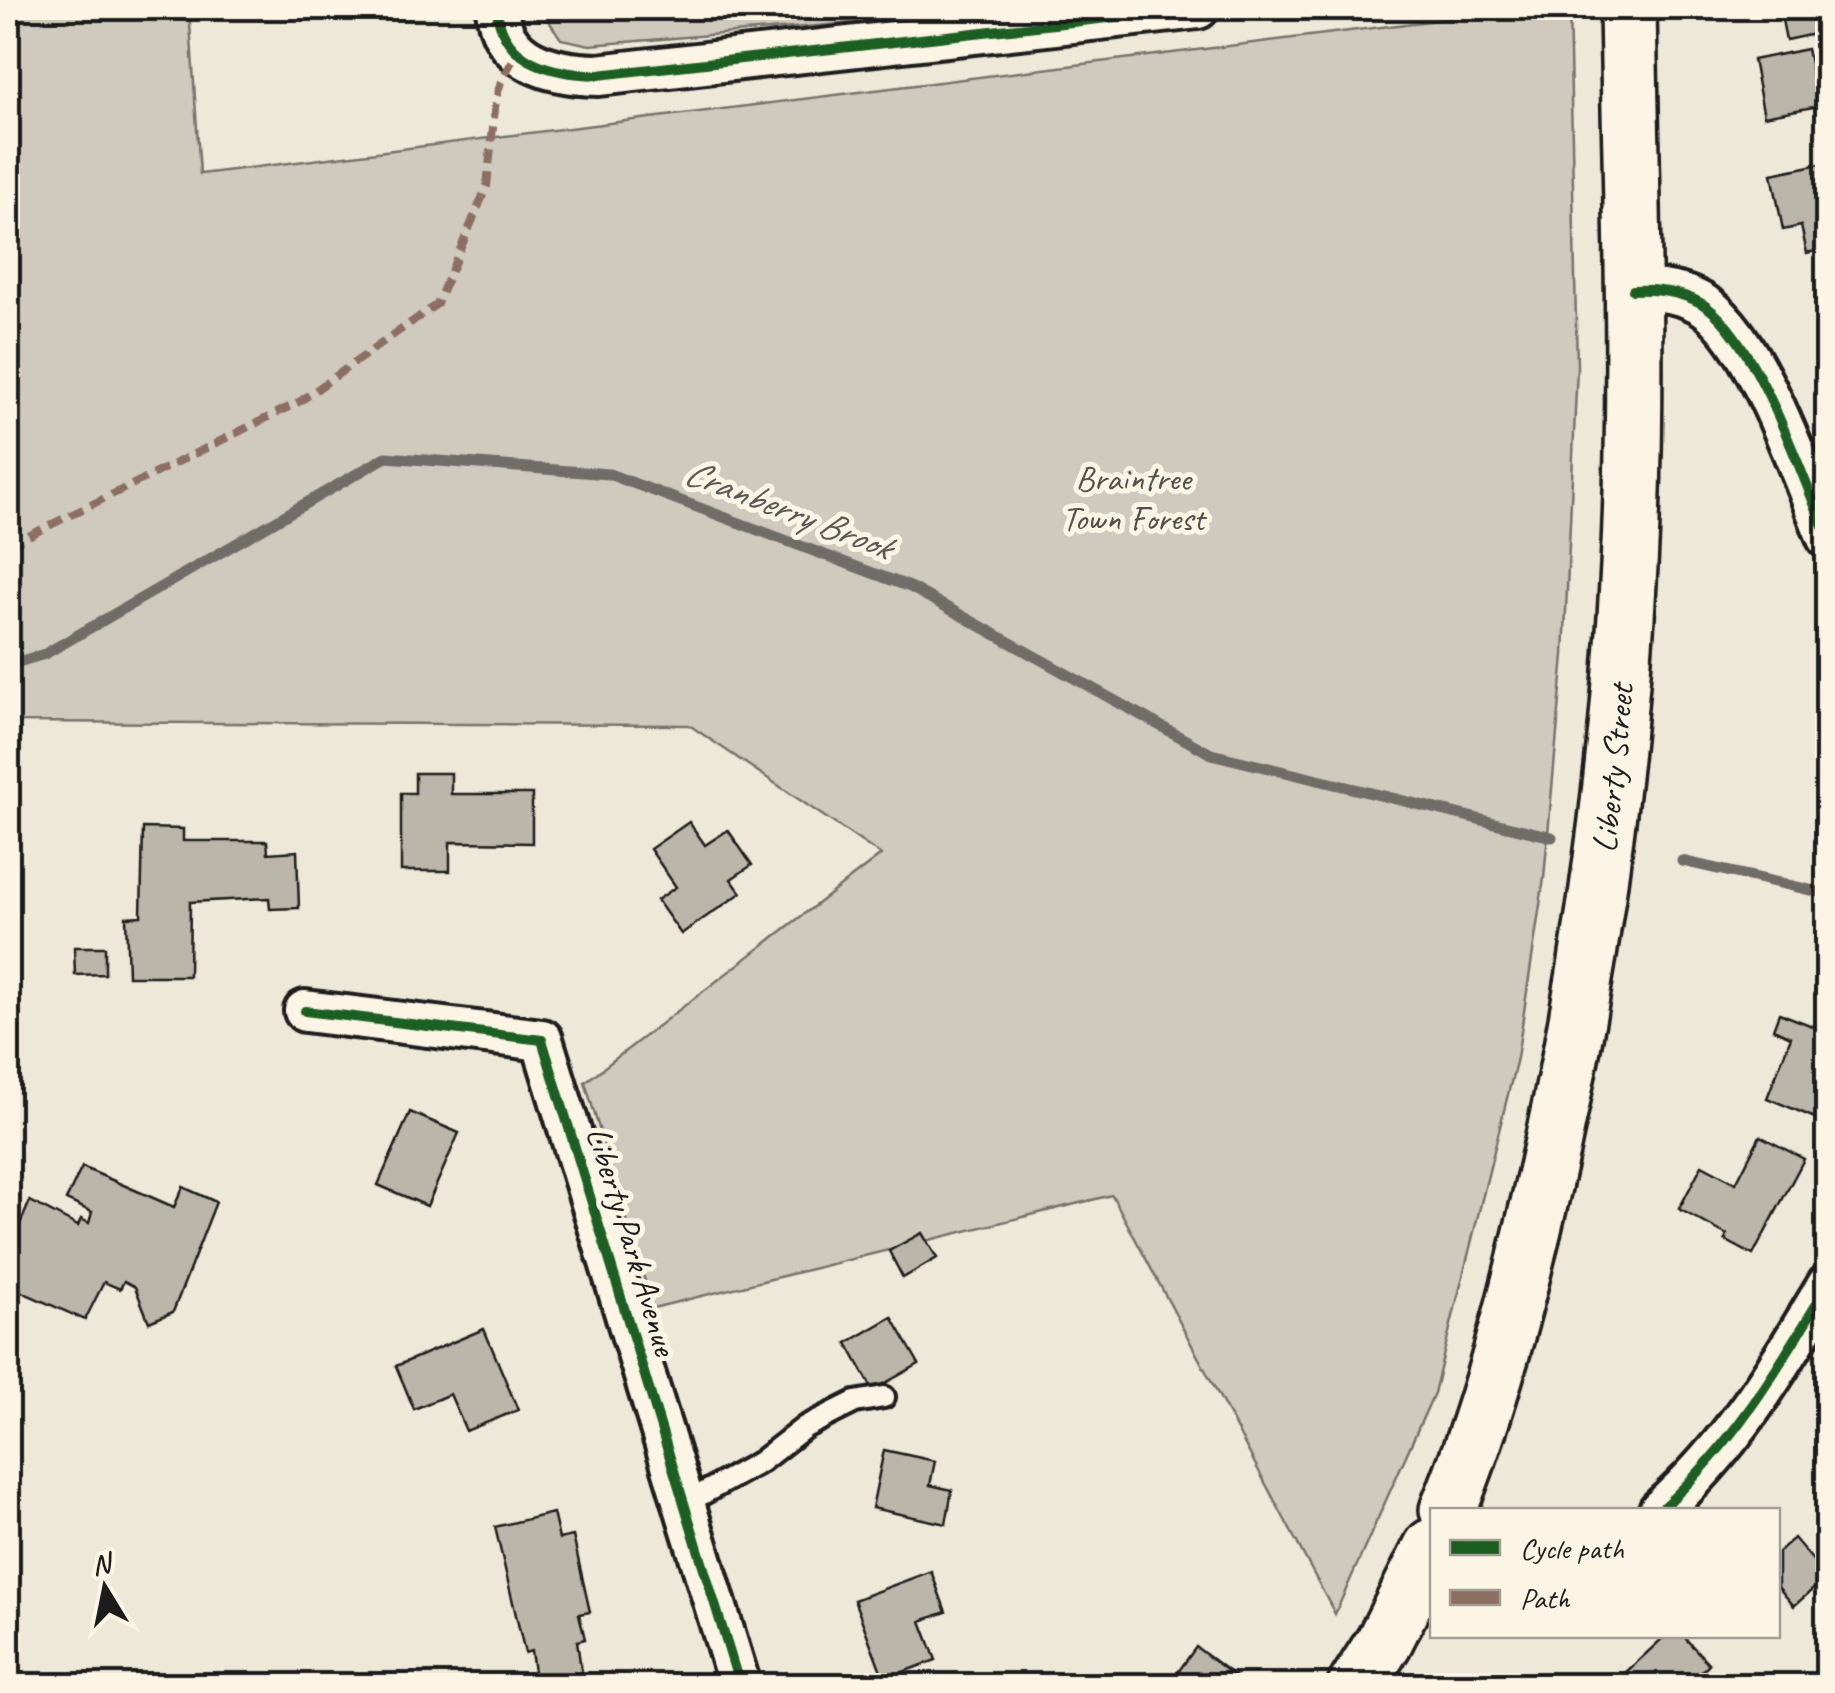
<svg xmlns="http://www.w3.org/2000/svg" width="1835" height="1693" font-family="Caveat,sans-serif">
<rect width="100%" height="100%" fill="#eee8d9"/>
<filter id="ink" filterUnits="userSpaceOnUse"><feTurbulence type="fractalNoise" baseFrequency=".01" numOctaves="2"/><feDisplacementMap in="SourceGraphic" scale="20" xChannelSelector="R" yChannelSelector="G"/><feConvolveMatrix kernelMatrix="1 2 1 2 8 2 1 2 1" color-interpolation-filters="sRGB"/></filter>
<g filter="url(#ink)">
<g fill="#cfcabd" stroke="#76736c" stroke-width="2.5">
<path d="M8,8H189L200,174L1534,8H1569L1577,367L1564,655L1544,878L1517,1058L1434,1393L1335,1614L1112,1195L653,1308L585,1082L881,855L689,725L8,722Z"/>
<path d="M553,8H964L854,23L590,45L561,39L544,14Z"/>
</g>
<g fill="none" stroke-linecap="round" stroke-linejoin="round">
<g stroke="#6f6c67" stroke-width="11">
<path d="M8,665L45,654L386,457L609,474L910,587L1211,754L1552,837"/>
<path d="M1682,861L1828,894"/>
</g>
</g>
<g fill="#bab6aa" stroke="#1c1c1c" stroke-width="2.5">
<path d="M1819,8H1828V31L1786,40L1781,15Z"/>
<path d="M1807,49L1819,106L1764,116L1753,60Z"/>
<path d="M1825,163L1828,222L1822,223L1827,248L1807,253L1801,226L1783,230L1772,174Z"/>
<path d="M415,773H451V794H532V843L450,842V871H401V793H415Z"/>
<path d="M689,822L705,845L728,830L752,865L731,879L741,893L681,934L657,900L676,887L650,849Z"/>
<path d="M143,828L183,829V841H267L268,853L297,851L299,908L270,909L269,898L190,902L189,976H128L126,917L141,916Z"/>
<path d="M74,947H105V974L75,975Z"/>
<path d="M1779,1013L1828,1032L1819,1059L1828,1062V1087L1815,1118L1767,1098L1791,1037L1773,1029Z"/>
<path d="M410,1112L459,1133L427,1206L378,1185Z"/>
<path d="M1760,1136L1804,1159L1753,1255L1725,1240L1727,1235L1679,1209L1702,1165L1736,1183Z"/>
<path d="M82,1167L174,1207L183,1187L216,1202L173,1312L149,1322L135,1287L124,1281L120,1289L104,1282L85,1320L8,1286V1252L30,1201L78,1226L81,1219L89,1223L92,1212L66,1200Z"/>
<path d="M922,1233L937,1258L903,1278L889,1251Z"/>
<path d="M892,1317L919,1364L873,1390L847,1343Z"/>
<path d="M484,1329L518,1410L466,1431L450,1394L414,1409L396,1366Z"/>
<path d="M884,1450L935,1461L930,1485L952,1490L946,1524L872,1508Z"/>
<path d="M553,1513L559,1539L573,1536L590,1612L579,1614L585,1639L577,1641L582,1676L536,1686L531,1651L525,1653L495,1527Z"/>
<path d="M1794,1538L1827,1577L1794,1606L1778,1587V1552Z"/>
<path d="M931,1571L946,1612L921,1621L936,1660L884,1679L854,1600Z"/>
<path d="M1665,1636H1683L1709,1664L1686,1686H1611Z"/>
<path d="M1196,1647L1248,1686H1168Z"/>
</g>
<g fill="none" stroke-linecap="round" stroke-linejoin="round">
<defs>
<path id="lane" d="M684,1504L760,1462L805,1427L855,1402L884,1397"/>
<g id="street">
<path d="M497,8C501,62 552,74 598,75L1198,8"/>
<path d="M1633,290C1659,289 1685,292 1707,307C1759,345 1802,477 1828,538"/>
<path d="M305,1011L542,1040L740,1686"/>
<path d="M1660,1510C1732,1447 1779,1367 1828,1285"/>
</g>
<g id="secondary">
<path id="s1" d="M1448,1510C1490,1408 1516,1302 1541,1195C1589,989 1618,778 1629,566C1639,380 1631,194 1628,8"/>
<path d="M1356,1686L1384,1642L1432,1547"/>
</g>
</defs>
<use href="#lane" stroke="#1c1c1c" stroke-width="28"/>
<use href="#street" stroke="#1c1c1c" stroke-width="48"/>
<use href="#secondary" stroke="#1c1c1c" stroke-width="62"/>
<use href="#lane" stroke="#fcf5e5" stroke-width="20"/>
<use href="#street" stroke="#fcf5e5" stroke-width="40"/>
<use href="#secondary" stroke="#fcf5e5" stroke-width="55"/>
<path stroke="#8d6e63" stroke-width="8" stroke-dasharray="15 8" stroke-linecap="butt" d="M8,546L299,402L437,304L487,186L496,99L501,82L517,52"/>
<defs>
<g id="cycleway">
<path d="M497,8C501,62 552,74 598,75L1198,8"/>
<path d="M1633,290C1659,289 1685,292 1707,307C1759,345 1802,477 1828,538"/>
<path d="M305,1011L542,1040L740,1686"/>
<path d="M1660,1510C1732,1447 1779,1367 1828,1285"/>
</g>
</defs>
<use href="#cycleway" stroke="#fcf5e5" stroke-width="16"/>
<use href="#cycleway" stroke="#1b5e20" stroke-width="10"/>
</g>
</g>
<g text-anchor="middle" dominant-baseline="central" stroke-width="10" stroke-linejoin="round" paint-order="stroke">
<g font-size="35" fill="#52504c" stroke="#fcf5e5">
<text x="1133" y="478">Braintree<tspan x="1133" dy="40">Town Forest</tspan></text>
</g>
<g font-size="35" fill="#1c1c1c" stroke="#fcf5e5">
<text stroke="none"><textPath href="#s1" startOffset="762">Liberty Street</textPath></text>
<text transform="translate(632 1241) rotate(73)">Liberty Park Avenue</text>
</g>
<g font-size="38" font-style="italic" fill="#5b5854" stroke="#fcf5e5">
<text transform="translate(788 509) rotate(21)">Cranberry Brook</text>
</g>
</g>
<rect width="1835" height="1693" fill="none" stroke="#fcf5e5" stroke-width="40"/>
<rect x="20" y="20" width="1795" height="1653" fill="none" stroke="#1c1c1c" stroke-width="4" filter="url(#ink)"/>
<rect x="1430" y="1508" width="350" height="130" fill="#fcf5e5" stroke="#a29e95" stroke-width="2.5"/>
<rect x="1450" y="1540" width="50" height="15" fill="#1b5e20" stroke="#a29e95" stroke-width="2.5"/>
<text x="1520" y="1558" font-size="30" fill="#1c1c1c">Cycle path</text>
<rect x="1450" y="1590" width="50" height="15" fill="#8d6e63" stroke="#a29e95" stroke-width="2.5"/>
<text x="1520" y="1608" font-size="30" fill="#1c1c1c">Path</text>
<g transform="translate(105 1588) rotate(350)" stroke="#fcf5e5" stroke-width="8" paint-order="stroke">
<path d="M0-8L18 38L0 25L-18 38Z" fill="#1c1c1c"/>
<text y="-15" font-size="28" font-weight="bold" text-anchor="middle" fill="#1c1c1c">N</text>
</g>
</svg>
